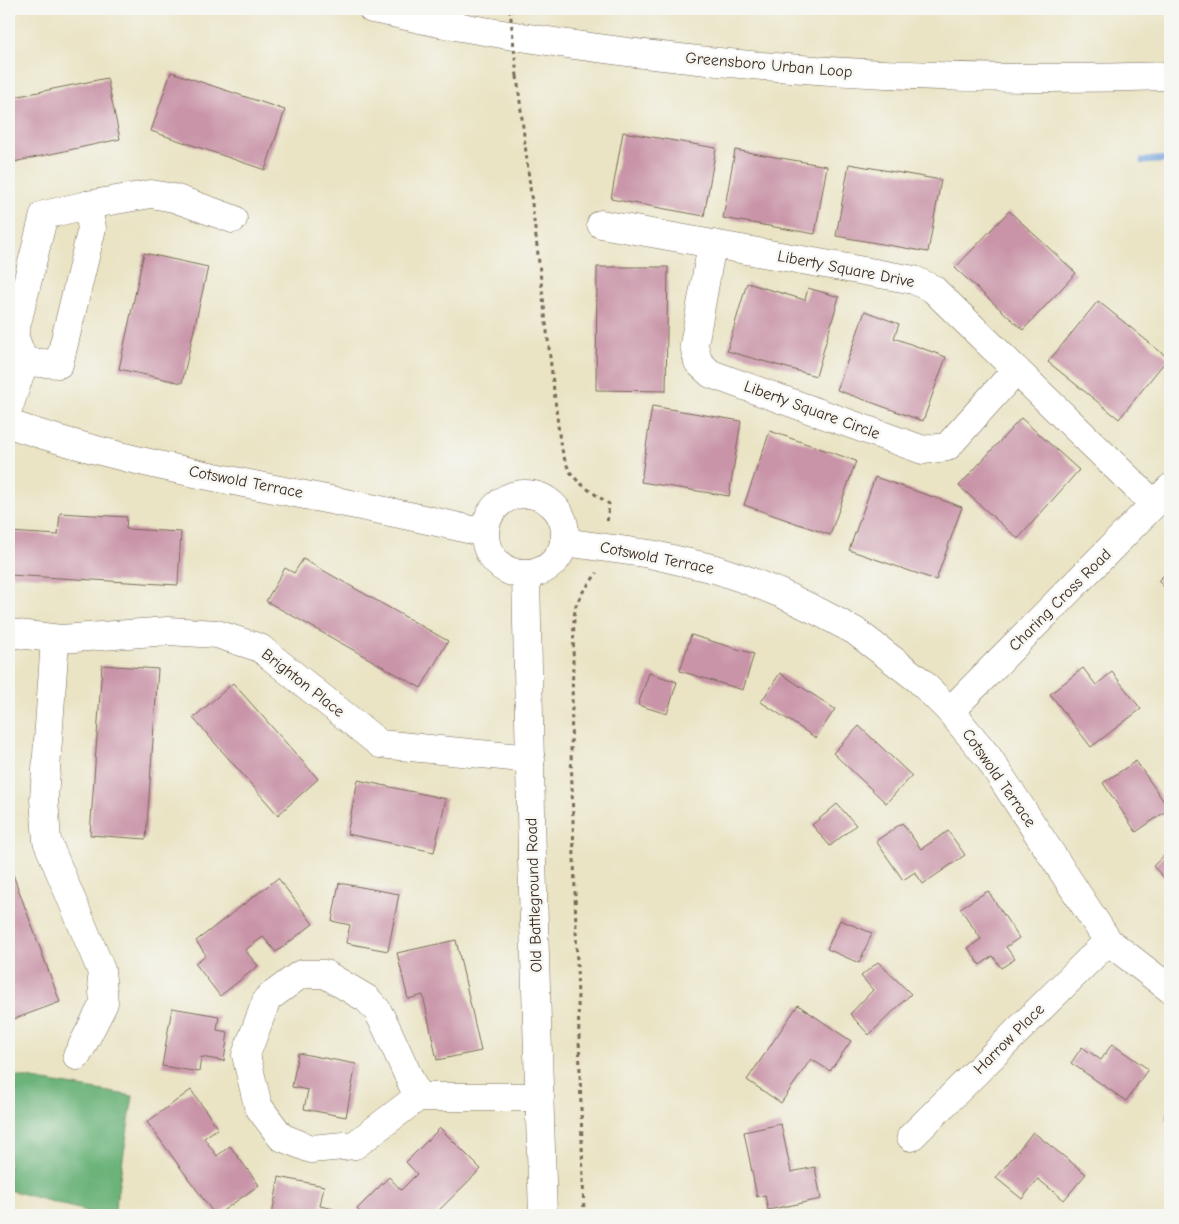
<svg xmlns="http://www.w3.org/2000/svg" width="1179" height="1224" font-family="'Comic Neue',sans-serif">
<rect width="100%" height="100%" fill="#f6f6f2"/>
<filter id="ink" filterUnits="userSpaceOnUse"><feTurbulence type="fractalNoise" baseFrequency=".02" numOctaves="2"/><feDisplacementMap in="SourceGraphic" scale="10" xChannelSelector="R" yChannelSelector="G"/><feConvolveMatrix kernelMatrix="1 2 1 2 8 2 1 2 1" color-interpolation-filters="sRGB"/></filter>
<filter id="wash" filterUnits="userSpaceOnUse"><feTurbulence type="fractalNoise" baseFrequency=".0096" numOctaves="4" result="noise"/><feDisplacementMap in="SourceGraphic" scale="20" xChannelSelector="R" yChannelSelector="G"/><feGaussianBlur stdDeviation="1.12" result="paint"/><feColorMatrix in="noise" values="0 0 0 0 0 0 0 0 0 0 0 0 0 0 0 0 0 1.4 0 .05"/><feComposite in="paint" operator="in"/></filter>
<g filter="url(#wash)">
<rect width="100%" height="100%" fill="#eae4c5"/>
<path fill="#6cb37a" stroke="#546e4c" d="M9,1075L133,1096L114,1215H100L9,1190Z"/>
<g fill="none" stroke-linecap="round" stroke-linejoin="round">
<path stroke="#71a1db" stroke-width="7" d="M1143,161L1170,159"/>
</g>
<g id="blocks">
<g fill="#c994a8">
<path d="M171,72L285,110L265,170L151,131Z"/>
<path d="M107,78L120,139L9,163V98Z"/>
<path d="M623,132L716,148L704,216L611,199Z"/>
<path d="M735,150L827,166L815,234L723,218Z"/>
<path d="M849,164L941,180L928,252L836,236Z"/>
<path d="M1009,211L1076,273L1023,330L955,268Z"/>
<path d="M144,253L208,267L182,383L119,369Z"/>
<path d="M597,267H668L666,391L596,390Z"/>
<path d="M747,283L805,300L808,288L839,297L816,376L727,351Z"/>
<path d="M1098,301L1168,358L1119,419L1048,362Z"/>
<path d="M865,311L899,324L894,338L946,357L923,421L837,390Z"/>
<path d="M652,406L741,421L729,496L641,482Z"/>
<path d="M1021,418L1079,470L1018,539L959,486Z"/>
<path d="M770,431L856,461L830,535L744,505Z"/>
<path d="M875,477L962,507L936,580L849,550Z"/>
<path d="M60,513L127,517L126,529L181,532L178,585L9,575V532L58,535Z"/>
<path d="M303,559L448,641L421,688L266,601L285,568L294,573Z"/>
<path d="M1170,569V593L1158,581Z"/>
<path d="M691,635L754,654L743,690L680,671Z"/>
<path d="M102,665L158,669L146,839L90,835Z"/>
<path d="M1083,668L1096,685L1112,672L1141,709L1091,747L1050,694Z"/>
<path d="M649,673L677,682L667,714L638,705Z"/>
<path d="M780,673L835,709L816,738L761,702Z"/>
<path d="M233,683L318,779L278,815L193,718Z"/>
<path d="M859,726L912,776L886,803L833,753Z"/>
<path d="M1136,761L1169,809L1136,832L1103,783Z"/>
<path d="M358,780L446,799L434,852L347,834Z"/>
<path d="M837,804L856,825L830,846L812,825Z"/>
<path d="M902,823L921,849L948,831L965,855L923,884L915,872L903,880L876,841Z"/>
<path d="M1170,850V884L1153,866Z"/>
<path d="M9,864L60,1002L9,1021Z"/>
<path d="M278,878L313,924L276,952L263,937L245,950L258,966L220,996L195,963L206,955L196,941Z"/>
<path d="M339,883L399,894L388,951L346,943L350,925L332,921Z"/>
<path d="M988,891L1019,938L1006,947L1015,959L1001,968L993,956L980,965L968,948L981,939L960,908Z"/>
<path d="M840,920L872,933L859,963L827,949Z"/>
<path d="M456,940L481,1051L437,1060L423,995L408,999L397,953Z"/>
<path d="M878,962L911,994L869,1035L850,1014L873,990L861,976Z"/>
<path d="M798,1005L851,1041L830,1071L811,1059L781,1103L747,1080Z"/>
<path d="M172,1008L219,1016L217,1030L228,1032L224,1061L201,1057L199,1072L162,1066Z"/>
<path d="M1112,1044L1148,1069L1126,1101L1071,1063L1082,1047L1101,1060Z"/>
<path d="M298,1053L356,1064L346,1117L304,1109L308,1090L292,1087Z"/>
<path d="M191,1090L218,1128L204,1138L217,1156L230,1146L259,1185L217,1215H215L147,1122Z"/>
<path d="M1170,1107V1121L1165,1119Z"/>
<path d="M781,1124L791,1172L815,1167L821,1199L768,1210L765,1195L757,1197L744,1132Z"/>
<path d="M440,1128L481,1169L434,1215H363L357,1209L389,1177L401,1190L417,1174L406,1162Z"/>
<path d="M1033,1132L1086,1174L1064,1200L1038,1179L1022,1199L996,1178Z"/>
<path d="M279,1177L324,1186L320,1206L334,1209L333,1215H272Z"/>
</g>
</g>
</g>
<g filter="url(#ink)">
<use href="#blocks" fill-opacity="0" stroke="#786b58" stroke-width="1"/>
<g fill="none" stroke-linecap="round" stroke-linejoin="round">
<defs>
<g id="minor">
<path d="M601,224L914,280L933,289L1154,504"/>
<path d="M712,244L694,345L698,362L711,374L923,450L947,447L1016,370"/>
<path d="M24,362L59,364L92,228L87,205"/>
<path d="M9,407L24,362L14,335L44,215L87,205L151,194L174,198L233,219"/>
<path d="M9,424C163,476 327,494 484,533"/>
<circle cx="525" cy="534" r="40"/>
<path d="M564,542L650,554L715,569L747,580L782,594L821,613L855,631L919,680L950,711L988,757L1108,941L1170,989"/>
<path d="M526,575L532,859L543,1215"/>
<path d="M9,633L61,639L168,631L217,634L260,648L380,744L531,759"/>
<path d="M55,639L44,799L47,841L101,970L104,1003L77,1056"/>
<path d="M950,711L1170,488"/>
<path d="M418,1097L355,1145L311,1149L281,1137L258,1106L246,1055L267,999L301,974H325L367,999L377,1010L386,1027L418,1097H540"/>
<path d="M911,1137L1108,941"/>
</g>
<path id="highway" d="M372,9C400,14 427,21 455,26C691,68 931,84 1170,76"/>
</defs>
<use href="#minor" stroke="#786b58" stroke-width="29"/>
<use href="#highway" stroke="#786b58" stroke-width="29"/>
<g stroke="#786b58" stroke-width="3" stroke-dasharray="4 4" stroke-linecap="butt">
<path d="M517,76L560,442C563,453 565,464 571,473C579,485 597,495 609,504L607,524"/>
<path d="M584,1215L571,750L574,617L576,605L582,593L597,573"/>
</g>
<use href="#minor" stroke="#fff" stroke-width="28"/>
<use href="#highway" stroke="#fff" stroke-width="28"/>
<path stroke="#786b58" stroke-width="3" stroke-dasharray="4 4" stroke-linecap="butt" d="M510,9L517,76"/>
</g>
</g>
<g text-anchor="middle" dominant-baseline="central" stroke-width="5" stroke-linejoin="round" paint-order="stroke">
<g font-size="16" fill="#3b2a1e" stroke="#f6f6f2">
<text transform="translate(769 65) rotate(5)">Greensboro Urban Loop</text>
<text transform="translate(846 269) rotate(11)">Liberty Square Drive</text>
<text transform="translate(812 410) rotate(20)">Liberty Square Circle</text>
<text transform="translate(246 482) rotate(11)">Cotswold Terrace</text>
<text transform="translate(657 558) rotate(11)">Cotswold Terrace</text>
<text transform="translate(1060 600) rotate(-45)">Charing Cross Road</text>
<text transform="translate(303 683) rotate(38)">Brighton Place</text>
<text transform="translate(999 778) rotate(55)">Cotswold Terrace</text>
<text transform="translate(534 895) rotate(-92)">Old Battleground Road</text>
<text transform="translate(1009 1039) rotate(-45)">Harrow Place</text>
</g>
</g>
<rect width="1179" height="1224" fill="none" stroke="#f6f6f2" stroke-width="30"/>
</svg>
